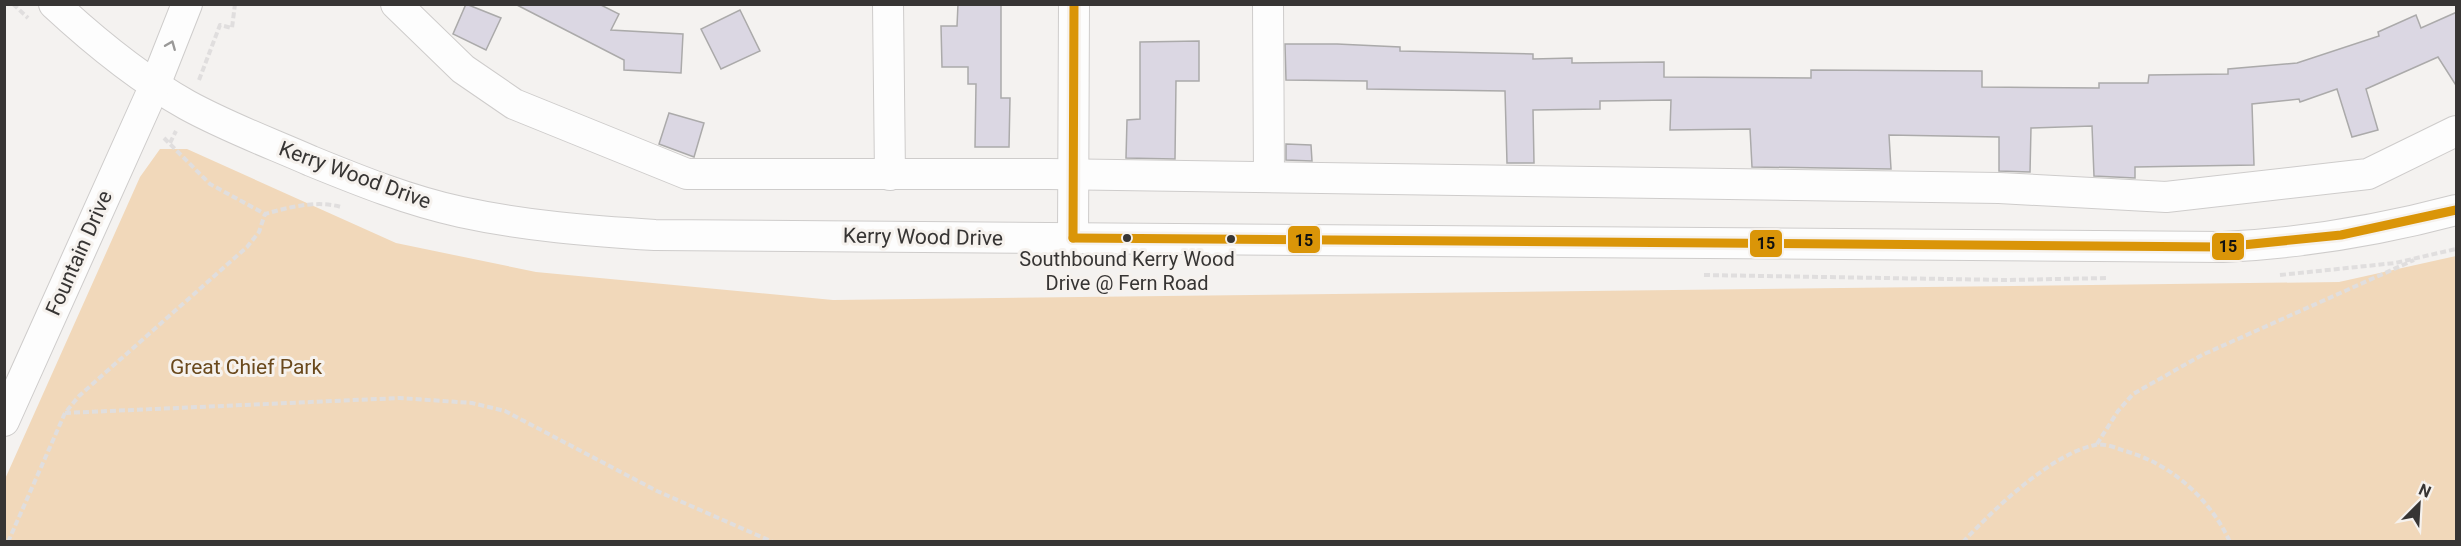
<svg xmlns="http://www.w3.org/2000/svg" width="2461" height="546" font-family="Roboto,sans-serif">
<rect width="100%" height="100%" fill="#f4f2f0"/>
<path fill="#f1d8ba" d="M160,149H187L396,243L536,272L833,300L2339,282L2456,256V541H5V479L140,177Z"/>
<g fill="#dbd7e3" stroke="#abaaaa" stroke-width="1.5">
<path d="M466,4L501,18L486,50L453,34Z"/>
<path d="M515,4H599L619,14L611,30L683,34L681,73L624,70V60Z"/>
<path d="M958,4H1001V98H1010L1009,147H975L976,84H968V67H942L941,26H957Z"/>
<path d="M740,10L760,51L721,69L701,29Z"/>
<path d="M2457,12V87L2438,57L2366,89L2378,130L2352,137L2337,89L2300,102L2299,99L2252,104L2254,165L2135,167V178L2094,176L2092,126L2031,128L2030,172L1999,171V137L1889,135L1891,169L1752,167L1750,129L1670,130L1671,100L1600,101V109L1533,110L1534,163H1507L1505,91L1367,89V81L1286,80L1285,44H1337L1400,47V51L1533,54V59L1572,58V63L1664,62V77L1811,78V70L1982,71V87L2099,88V83H2148L2149,75L2228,74V69L2297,63L2379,36L2378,32L2416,15L2421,28Z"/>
<path d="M1199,41V81H1176L1175,159L1126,158L1127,120L1140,119V42Z"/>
<path d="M669,113L704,123L694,157L659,144Z"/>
<path d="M1286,144L1311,145L1312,161L1286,160Z"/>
</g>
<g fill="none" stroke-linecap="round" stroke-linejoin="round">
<defs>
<g id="minor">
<path d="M54,4C95,42 139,78 187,105C227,127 270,143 311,161C360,181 410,201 461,212C525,226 590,231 655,235L2223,247C2305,243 2377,231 2456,210"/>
<path d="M396,4L463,69L514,104L687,174H1048L1999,188L2166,197L2368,174L2456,131"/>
<path d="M888,4L890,175"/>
<path d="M1268,4L1269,177"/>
<path d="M1073,238L1074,4"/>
<path d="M4,421L155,85L187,4"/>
</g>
</defs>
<use href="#minor" stroke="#cecccb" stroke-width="32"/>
<g stroke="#e0dede" stroke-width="4" stroke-dasharray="6 3" stroke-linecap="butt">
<path d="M13,4L28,18"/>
<path d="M199,80L220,25L232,28L235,4"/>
<path d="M164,138L210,184L265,214C289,207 317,200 341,207"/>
<path d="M170,143L176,131"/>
<path d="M1704,275L2006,280L2108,278"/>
<path d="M2280,275L2395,263L2456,249"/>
<path d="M65,413L400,398L472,403L505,411L657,491L773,542"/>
<path d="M2097,444L2118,411L2133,394L2202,355L2414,260"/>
<path d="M8,542L65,413L79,396L247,247L259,232L265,214"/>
<path d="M1963,542C1994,509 2051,454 2095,445C2103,443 2114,447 2122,450C2170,463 2209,497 2230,542"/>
</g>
<use href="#minor" stroke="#fdfdfd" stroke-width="30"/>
<defs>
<g id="bus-1">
<path d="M1073,238L2223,247L2341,235L2456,210"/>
<path d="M1073,238L1074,4"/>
</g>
</defs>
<use href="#bus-1" stroke="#f6f2ee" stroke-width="14"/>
<use href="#bus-1" stroke="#da9508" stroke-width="9"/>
</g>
<defs><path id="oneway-chevron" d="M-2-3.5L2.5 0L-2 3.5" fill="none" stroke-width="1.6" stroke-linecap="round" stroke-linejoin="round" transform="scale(1.5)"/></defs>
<use stroke="#9a9998" href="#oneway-chevron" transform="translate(171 45) rotate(-68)"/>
<g fill="#373534" stroke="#f6f2ee" stroke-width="2">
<circle cx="1127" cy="238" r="5"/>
<circle cx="1231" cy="239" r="5"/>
</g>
<g text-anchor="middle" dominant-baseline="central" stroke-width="6" stroke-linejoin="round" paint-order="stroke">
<g font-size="20" fill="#373534" stroke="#f6f2ee">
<text x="1127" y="259">Southbound Kerry Wood<tspan x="1127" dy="24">Drive @ Fern Road</tspan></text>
</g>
<g font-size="21" fill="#373534" stroke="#f6f2ee">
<text transform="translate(355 175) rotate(20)">Kerry Wood Drive</text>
<text transform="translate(923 237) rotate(1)">Kerry Wood Drive</text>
<text transform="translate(79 253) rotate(-66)">Fountain Drive</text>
</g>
<g font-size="21" fill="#6a491d" stroke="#f6f2ee">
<text x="246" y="367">Great Chief Park</text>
</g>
</g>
<g stroke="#f6f2ee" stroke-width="2">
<rect x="1287" y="225" width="34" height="29" rx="6" fill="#da9508"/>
<rect x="1749" y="229" width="34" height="29" rx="6" fill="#da9508"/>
<rect x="2211" y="232" width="34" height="29" rx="6" fill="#da9508"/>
</g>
<g font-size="16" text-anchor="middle" font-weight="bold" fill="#111">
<text x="1304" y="246">15</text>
<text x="1766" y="249">15</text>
<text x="2228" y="252">15</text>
</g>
<rect width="2461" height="546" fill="none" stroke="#373534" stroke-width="12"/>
<g transform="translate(2419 504) rotate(24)" stroke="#f6f2ee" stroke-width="4.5" paint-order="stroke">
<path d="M0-4.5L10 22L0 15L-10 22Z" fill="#373534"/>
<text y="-9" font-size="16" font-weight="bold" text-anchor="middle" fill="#373534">N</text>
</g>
</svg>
